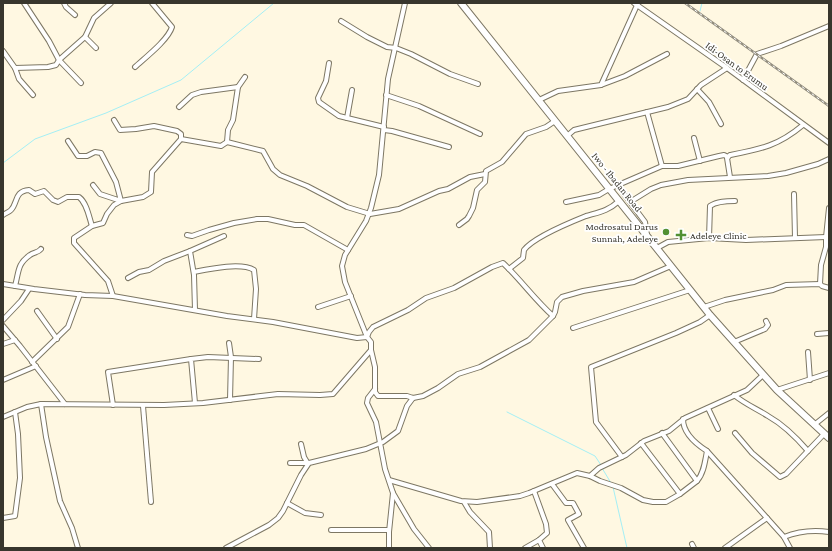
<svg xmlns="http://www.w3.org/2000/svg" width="832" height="551" font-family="'Crimson Pro',serif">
<rect width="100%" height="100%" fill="#fff8e2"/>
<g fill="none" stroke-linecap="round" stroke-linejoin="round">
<g stroke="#a4eff5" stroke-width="1">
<path d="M700,11L702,3"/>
<path d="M3,163L35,139L106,113L181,80L274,3"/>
<path d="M507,412L595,456L601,465"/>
<path d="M602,468L611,483"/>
<path d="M613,487L627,548"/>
</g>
<defs>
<g id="street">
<path d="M64,3L66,7L75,15"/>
<path d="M634,3L727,68L829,143"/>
<path d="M341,21L367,37L387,47L396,48L411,54L450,74L478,84"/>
<path d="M85,37L96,48"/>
<path d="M3,51L15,68L19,79L33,95"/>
<path d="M329,63L326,81L318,98L319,102L339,116L384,127"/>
<path d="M135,67C146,57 168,40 172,27L152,3"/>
<path d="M15,68L48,67L56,65L59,60L49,41L24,3"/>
<path d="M245,77L238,87L233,120L228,130L227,142L263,151L273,169L280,175L307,186L347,207L370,214L399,209L439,191L448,189L470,177L485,174"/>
<path d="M743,80L757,54L781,46L829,26"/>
<path d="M81,83L59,60L85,37L94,18L111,3"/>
<path d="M601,85L625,76L667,54"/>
<path d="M697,89L709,102L721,124"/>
<path d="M386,95L419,106L480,134"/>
<path d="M539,100L558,91L601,85L638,3"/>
<path d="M179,107L192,95L201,92L238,87"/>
<path d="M647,112L662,166"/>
<path d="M347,118L352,90"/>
<path d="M114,120L120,130L136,129L154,126L177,131L181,134V139"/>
<path d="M384,130L392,131L449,147"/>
<path d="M567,136L574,130L582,128L668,107L688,99L701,85L727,68"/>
<path d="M694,138L700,161"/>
<path d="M68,141L78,156H87L95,152L101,153L116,182L121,201L100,194L93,185"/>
<path d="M730,177L727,158L730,155C761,149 778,146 803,125"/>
<path d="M618,186L645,222L647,235"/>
<path d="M794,194L795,238"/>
<path d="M566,202L599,195L609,189L662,166H678L719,156L724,155L728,157"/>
<path d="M630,202L651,189L661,185L688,180L768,176L786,173L818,164L829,159"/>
<path d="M3,215C6,213 9,212 11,210C18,203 14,191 29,190L35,194L44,191L53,200L58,202L67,197H79C87,203 89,217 92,226"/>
<path d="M459,225L467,219L469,216L473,208L477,190L485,182L486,171L502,162L526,134L546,127L555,121"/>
<path d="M187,235L192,236L209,230L234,223L257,219H268L295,225H304L348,250"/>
<path d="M709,238L710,206C717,201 727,201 735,201"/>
<path d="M657,248L668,242L709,238L746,240L826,237"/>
<path d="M509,269L523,258L524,250C533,238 571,222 586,216C600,212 608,211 619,201"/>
<path d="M194,272C209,269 241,262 254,270L256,289L254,319"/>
<path d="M128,278L139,272L149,270L164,261L190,251"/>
<path d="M3,284L34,289L85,295L113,296L227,316L273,322L357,338L367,337L369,332L373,327L408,310L426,298L454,288L492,267L503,263C521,280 535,300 553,316"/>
<path d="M820,284L821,265L826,247V237L829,208"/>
<path d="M15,286C19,272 17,264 30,255C34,252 38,253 41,249"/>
<path d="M113,296L108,281L74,243V238L92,226L103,223L107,214L114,205L121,201L143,197L151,192L152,172L181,139L221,146L227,142"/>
<path d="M318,307L351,296"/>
<path d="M704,307L725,300L773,290L786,285L820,284L822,286L829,288"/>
<path d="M195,310L194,275L190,251L224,236"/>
<path d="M37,311L57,339"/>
<path d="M3,320L21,301L29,289"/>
<path d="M3,326L20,346L65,404"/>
<path d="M573,328L690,290"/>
<path d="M817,334L829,333"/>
<path d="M734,342L765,329L768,325L766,321"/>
<path d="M229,343L231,357L230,400"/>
<path d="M3,344L15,340"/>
<path d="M371,350L375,367V392L378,396H407L413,398L423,396L438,388L458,374L480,367L529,340L553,316L555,312L557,302L562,297L583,291L634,282L671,266"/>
<path d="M808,352L810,380"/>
<path d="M32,362L68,327L80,294"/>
<path d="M3,380L36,366"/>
<path d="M375,389L368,398L367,403L376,422L385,469L393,493L414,529L429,548"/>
<path d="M777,390L829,373"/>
<path d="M734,395C745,404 757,409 768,416C784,425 796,437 808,451"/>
<path d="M195,403L191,359L208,357L259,359"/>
<path d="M41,404L46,437L60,501L72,528L78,548"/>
<path d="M113,405L108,372L191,359"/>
<path d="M143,406L151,502"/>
<path d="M708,408L718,429"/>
<path d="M3,417L27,407L41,404L164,405L203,403L278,394L320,395L333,394L371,350V342L367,337L345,282L342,266L345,255L366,221L371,208L379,175L388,79L405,3"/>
<path d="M814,425L829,413"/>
<path d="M662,433L697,481"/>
<path d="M735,433L752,453L780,477L786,474L824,434"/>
<path d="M641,443L680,494"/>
<path d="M301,444L304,457L307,462"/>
<path d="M707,451L784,537L790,548"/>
<path d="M622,457L596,422L591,367L676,333L700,322L710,315"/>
<path d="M290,463H308"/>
<path d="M590,476L599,468L626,455L644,441L669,431L685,418L747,390L763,375"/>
<path d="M389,480L461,501L477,502L520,496L529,493L577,473L590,476L600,481L621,488L643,500L653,502H666L680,494L697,481C704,473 705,461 707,451C696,444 683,433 683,419"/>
<path d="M552,484L566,503H573L579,514L568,520L584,548"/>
<path d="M534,491L546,524L547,533L539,540L543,548"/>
<path d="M464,502L470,512L489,532L490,548"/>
<path d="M287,503L305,513L321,515"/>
<path d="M3,518L15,516L20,478L18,434L15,412"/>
<path d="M331,530H389"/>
<path d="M784,537C799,531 814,530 829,532"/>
<path d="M692,544L694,548"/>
<path d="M226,548L269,525L278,518L283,511L301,475L309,463L366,449L383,442L398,431L407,406L413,398"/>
<path d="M389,548V532L393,493"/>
<path d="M525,548L539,540"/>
<path d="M725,548L767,518"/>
</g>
<path id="primary" d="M461,3L710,315L777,390L829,438"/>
</defs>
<use href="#street" stroke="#7d7764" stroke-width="6"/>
<use href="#primary" stroke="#7d7764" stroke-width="8"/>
<use href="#street" stroke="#fff" stroke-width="4"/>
<use href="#primary" stroke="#fff" stroke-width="6"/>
<defs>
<path id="rail" d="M685,3L829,106"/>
</defs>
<use href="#rail" stroke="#928d7e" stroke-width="2.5"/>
<use href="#rail" stroke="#fff" stroke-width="1" stroke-dasharray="3" stroke-linecap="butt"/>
</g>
<g fill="#519032" stroke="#fff" stroke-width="1.5">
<circle cx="666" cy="232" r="4"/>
<path d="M679 229h4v4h4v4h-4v4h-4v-4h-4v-4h4z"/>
</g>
<g text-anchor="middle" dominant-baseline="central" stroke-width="3.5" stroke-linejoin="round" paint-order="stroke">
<g font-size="10" fill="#38362d" stroke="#fff">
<text transform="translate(737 66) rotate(36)">Idi-Osan to Erumu</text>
<text transform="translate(617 182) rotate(51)">Iwo - Ibadan Road</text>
</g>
<g font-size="10" fill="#38362d" stroke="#fff" text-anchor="end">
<text x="658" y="226">Modrosatul Darus<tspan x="658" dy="12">Sunnah, Adeleye</tspan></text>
<text x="690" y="235" text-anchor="start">Adeleye Clinic</text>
</g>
</g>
<rect width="832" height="551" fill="none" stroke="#38362d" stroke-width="8"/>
</svg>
